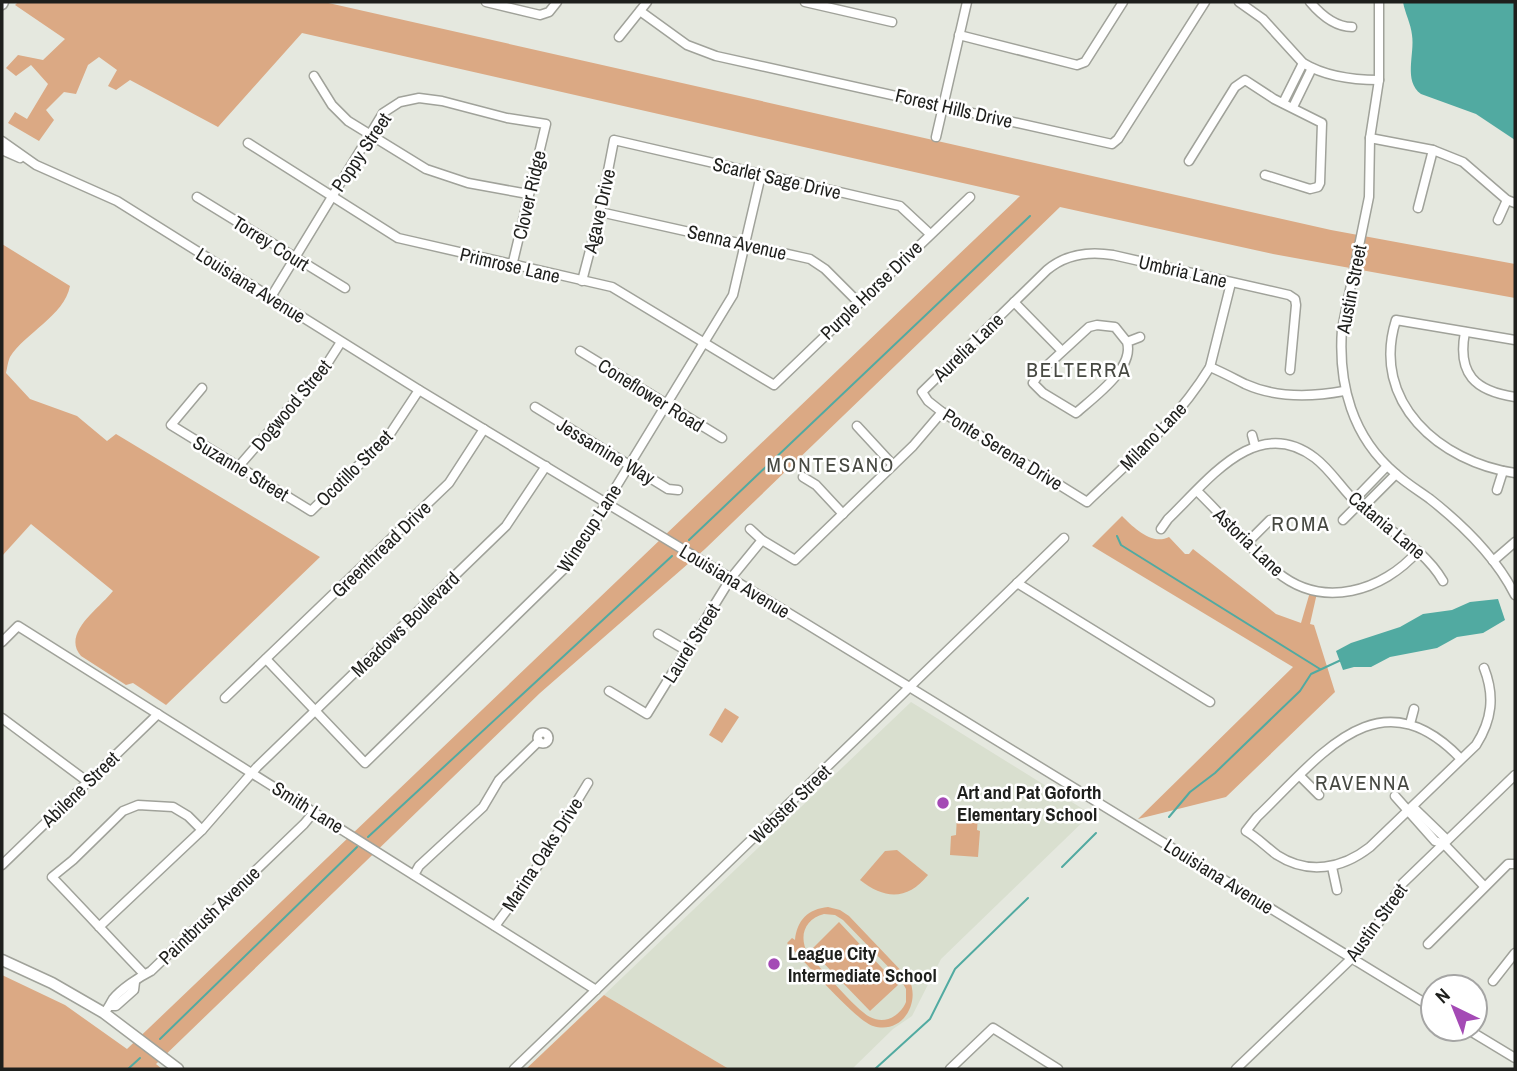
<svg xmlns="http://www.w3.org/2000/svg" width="1517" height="1071" font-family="'Archivo Narrow',sans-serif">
<rect width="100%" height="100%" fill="#e5e8df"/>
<path fill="#d9dfcf" d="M911,702L1091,814L941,959L912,1016L893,1029L852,1069H729L604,995Z"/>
<g fill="#dba984" fill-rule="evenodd">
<path d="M18,2H324L1331,230L1515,264V298L1273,254L1060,207L705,549L540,693L156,1064L162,1069H2V975L65,1005L127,1049L1020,196L302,33L218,127L130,80L116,90L108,86L117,70L99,57L88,65L76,94L64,92L46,110L54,120L39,141L8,123L15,112L27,119L48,84L31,65L16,76L6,68L18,55L43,60L65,39L15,5Z"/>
<path d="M2,244L70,286C64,316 25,333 10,357C8,361 7,369 6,373L30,399L77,416L107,441L116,434L320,557L166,705L133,683L126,685L81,656C61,633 100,608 113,591L31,524L2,556Z"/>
<path d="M1122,516C1133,527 1152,546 1169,537L1185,554H1189L1193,549L1276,614L1301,623L1310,592L1317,593L1310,624L1314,625L1335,692L1226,797L1138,819L1293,667L1092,546Z"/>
<path d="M725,708L739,717L722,743L709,735Z"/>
<path d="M957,814L978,816L977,830L980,831L978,857L950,855L951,836L956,835Z"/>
<path d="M897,850L928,875C908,900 885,900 860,880L885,851Z"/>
<path d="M828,907L840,910L849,916L909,979C921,1003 902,1035 873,1026C856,1021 802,959 787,943L792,938L795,940C797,920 808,909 828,907ZM824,914L835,915L843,920L901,980L906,989V1002C900,1016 885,1025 870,1017C855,1009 821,968 808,954C798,936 805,919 824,914Z"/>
<path d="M839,922L898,985L870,1011L811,950Z"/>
<path d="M604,995L729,1069H526Z"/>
</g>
<g fill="#51aaa1">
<path d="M1403,2H1515V140L1476,114L1421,94C1403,81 1415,54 1412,35C1411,24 1405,13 1403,2Z"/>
<path d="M1498,599L1505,620L1483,633L1457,637L1437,648L1390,657L1371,667H1354L1343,670L1336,651L1351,643L1400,627L1423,614L1452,610L1470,602Z"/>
</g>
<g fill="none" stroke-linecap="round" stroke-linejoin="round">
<g stroke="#51aaa1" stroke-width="2">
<path d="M1117,536L1121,545L1320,669"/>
<path d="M689,540L1030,216"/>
<path d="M1169,817L1190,792L1215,773L1300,691L1311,674L1341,660"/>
<path d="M368,837L672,556"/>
<path d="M1062,867L1096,833"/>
<path d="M160,1039L357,847"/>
<path d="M128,1069L140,1058"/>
<path d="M875,1069L930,1019L955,969L1028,898"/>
</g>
<defs>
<g id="minor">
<path d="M486,2L540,15L549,12L557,2"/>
<path d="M805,2L892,22"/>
<path d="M1239,2L1263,19L1303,63C1326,77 1353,80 1379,80"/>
<path d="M1310,2C1321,15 1335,27 1352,27"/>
<path d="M1379,2V80L1370,138L1369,197L1342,329C1338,384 1352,437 1396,474C1406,483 1419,491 1430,499C1463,525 1496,557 1515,595"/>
<path d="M640,11L687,45L716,56L1112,144L1118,139L1205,2"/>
<path d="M959,35L1077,65L1085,62L1123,2"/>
<path d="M619,37L647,2"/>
<path d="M314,76L332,105L348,121L426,169L468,183L528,194"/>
<path d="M1283,103L1303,63"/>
<path d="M1293,107L1312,68"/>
<path d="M936,137L967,2"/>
<path d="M1370,138L1433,150L1463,162L1507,200L1515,203"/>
<path d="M2,141L36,165L117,201L419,390L805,623L1433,1008"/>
<path d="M248,143L398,238L612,287L774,385L970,197"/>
<path d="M2,150L20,158"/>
<path d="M1189,161L1235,87L1245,80L1274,99L1322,123L1320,183L1318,187L1310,189L1265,175"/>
<path d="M197,197L345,288"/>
<path d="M1418,208L1433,150"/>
<path d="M600,212L810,259L825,269L859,303"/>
<path d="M1498,220L1507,200"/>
<path d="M582,281L600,212L614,140L900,206L929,233"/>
<path d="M1231,283L1210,367C1177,421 1133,458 1087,502L942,412L928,401L922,392L1047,270C1066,254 1089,251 1113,255L1289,295L1295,299L1296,305L1290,370"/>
<path d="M271,297L383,113L400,102L419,98L442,101L507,118L546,124L512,266"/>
<path d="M1014,302L1062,351"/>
<path d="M1465,332C1457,374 1475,391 1515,397"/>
<path d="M1515,340L1396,320C1370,402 1440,462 1515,473"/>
<path d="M1127,342C1135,368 1094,397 1076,413L1043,393L1033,383L1040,372L1089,327L1097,325L1115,327L1127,342L1140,337"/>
<path d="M580,351L722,438"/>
<path d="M1210,367C1222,372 1233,378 1245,384C1276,398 1312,397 1344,391"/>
<path d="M202,388L171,425L311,511L388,437L419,390"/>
<path d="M535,407L668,489L678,490"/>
<path d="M857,426L893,465"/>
<path d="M1252,435L1255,446"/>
<path d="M239,466L325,367L341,342"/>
<path d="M803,477L816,485L843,514"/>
<path d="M1497,490L1503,471"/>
<path d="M1197,491C1224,517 1249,548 1277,572C1323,610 1383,591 1418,551"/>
<path d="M1358,505L1357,497L1387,466"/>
<path d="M1343,520L1358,505L1366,504L1396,474"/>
<path d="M750,529L762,540L795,560L913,446L942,412"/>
<path d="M1161,529L1168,519C1207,482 1256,413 1315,458C1332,471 1343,491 1359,505C1387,530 1424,548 1443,581"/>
<path d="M1248,542L1270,520"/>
<path d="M1493,561L1515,542"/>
<path d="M1017,583L1210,702"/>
<path d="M658,634L687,651"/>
<path d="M2,642L18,626L596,990"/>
<path d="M266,659L365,763L569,564L733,295L761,175"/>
<path d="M609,691L647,714L731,578L762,540"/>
<path d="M225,698L449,483L484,429"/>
<path d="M2,718L88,782"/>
<path d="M1410,724L1414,709"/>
<circle cx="543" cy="738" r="5.5"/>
<path d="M1461,759C1378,672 1319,758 1257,817L1246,831C1258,838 1266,847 1277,855C1308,875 1342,869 1370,847L1476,745C1492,720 1495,696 1484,668"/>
<path d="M1300,776L1319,795"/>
<path d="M1395,796L1435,841L1444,844L1484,886"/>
<path d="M1409,810L1415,809L1444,837V844"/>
<path d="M202,830L257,767L506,526L546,466"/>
<path d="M2,865L158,714"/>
<path d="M1332,867L1337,890"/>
<path d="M414,875L419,866L483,807L499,780L539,741"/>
<path d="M495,926L529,880L588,783"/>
<path d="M99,927L202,830L188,816L173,807L138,805L123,811L73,860L52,877C83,909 113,942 144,974"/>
<path d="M1428,944L1508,864H1515"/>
<path d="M1493,981L1515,953"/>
<path d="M110,1006H116L134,990L135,982"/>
<path d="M104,1013C108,1009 110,1004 113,999C121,989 139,977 151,971L304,824L314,812"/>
<path d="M1467,1029L1515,1058"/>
<path d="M514,1069L1064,538"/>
<path d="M950,1069L993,1028L1058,1069"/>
<path d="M1236,1069L1352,958L1371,935L1403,883L1515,775"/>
</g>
<g id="major">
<path d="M2,4L3,2"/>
<path d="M2,960L52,983L104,1013L178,1069"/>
</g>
</defs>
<use href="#minor" stroke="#a0a29a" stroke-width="11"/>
<use href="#major" stroke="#a0a29a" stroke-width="13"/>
<use href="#minor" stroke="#fff" stroke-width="8"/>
<use href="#major" stroke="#fff" stroke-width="10"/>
</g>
<g fill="#a44ab5" stroke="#fff" stroke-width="2.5">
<circle cx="943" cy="803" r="7"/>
<circle cx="774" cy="964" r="7"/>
</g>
<g text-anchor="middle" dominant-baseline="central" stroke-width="5" stroke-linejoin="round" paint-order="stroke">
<g font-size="19" fill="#1e1f1c" stroke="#fff">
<text transform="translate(954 108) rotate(13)">Forest Hills Drive</text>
<text transform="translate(361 152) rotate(-56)">Poppy Street</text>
<text transform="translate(777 178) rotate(13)">Scarlet Sage Drive</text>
<text transform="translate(529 195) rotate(-77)">Clover Ridge</text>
<text transform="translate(599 211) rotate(-77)">Agave Drive</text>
<text transform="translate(737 242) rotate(13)">Senna Avenue</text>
<text transform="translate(271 243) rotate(32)">Torrey Court</text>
<text transform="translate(510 265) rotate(13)">Primrose Lane</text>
<text transform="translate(1183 271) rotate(13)">Umbria Lane</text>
<text transform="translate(251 285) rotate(32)">Louisiana Avenue</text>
<text transform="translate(1351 289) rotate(-79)">Austin Street</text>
<text transform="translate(871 290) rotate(-44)">Purple Horse Drive</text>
<text transform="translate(968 347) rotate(-44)">Aurelia Lane</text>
<text transform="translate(651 395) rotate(32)">Coneflower Road</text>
<text transform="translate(291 405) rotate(-50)">Dogwood Street</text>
<text transform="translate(1153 436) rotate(-46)">Milano Lane</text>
<text transform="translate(1003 449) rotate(32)">Ponte Serena Drive</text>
<text transform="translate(606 451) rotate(31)">Jessamine Way</text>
<text transform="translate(241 468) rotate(31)">Suzanne Street</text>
<text transform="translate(354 468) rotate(-45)">Ocotillo Street</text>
<text transform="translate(1387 525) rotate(40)">Catania Lane</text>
<text transform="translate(589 528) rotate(-57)">Winecup Lane</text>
<text transform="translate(1249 542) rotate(44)">Astoria Lane</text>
<text transform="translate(381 549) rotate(-44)">Greenthread Drive</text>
<text transform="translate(735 581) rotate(31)">Louisiana Avenue</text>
<text transform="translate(405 624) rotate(-44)">Meadows Boulevard</text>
<text transform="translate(691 643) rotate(-58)">Laurel Street</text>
<text transform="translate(80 789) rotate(-44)">Abilene Street</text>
<text transform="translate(790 804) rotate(-44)">Webster Street</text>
<text transform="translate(308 807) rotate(32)">Smith Lane</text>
<text transform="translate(542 854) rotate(-57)">Marina Oaks Drive</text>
<text transform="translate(1219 876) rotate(32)">Louisiana Avenue</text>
<text transform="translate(209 915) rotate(-44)">Paintbrush Avenue</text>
<text transform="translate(1376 922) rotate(-54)">Austin Street</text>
</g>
<g font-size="19" font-weight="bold" fill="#1e1f1c" stroke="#fff" text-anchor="start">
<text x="957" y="792">Art and Pat Goforth<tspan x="957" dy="22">Elementary School</tspan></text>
<text x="788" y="953">League City<tspan x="788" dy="22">Intermediate School</tspan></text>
</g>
<g font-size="21" letter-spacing="2" fill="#474942" stroke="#fff">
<text x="1079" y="369">BELTERRA</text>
<text x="831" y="464">MONTESANO</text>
<text x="1301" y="523">ROMA</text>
<text x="1363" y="782">RAVENNA</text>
</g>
</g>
<rect width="1517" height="1071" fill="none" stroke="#1e1f1c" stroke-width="7"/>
<g transform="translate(1454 1008) rotate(317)"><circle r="33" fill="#ffffff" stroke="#a5a5a4" stroke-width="2"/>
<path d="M0-5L12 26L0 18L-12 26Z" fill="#a44ab5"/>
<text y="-10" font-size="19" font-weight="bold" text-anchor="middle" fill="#1e1f1c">N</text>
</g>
</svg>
